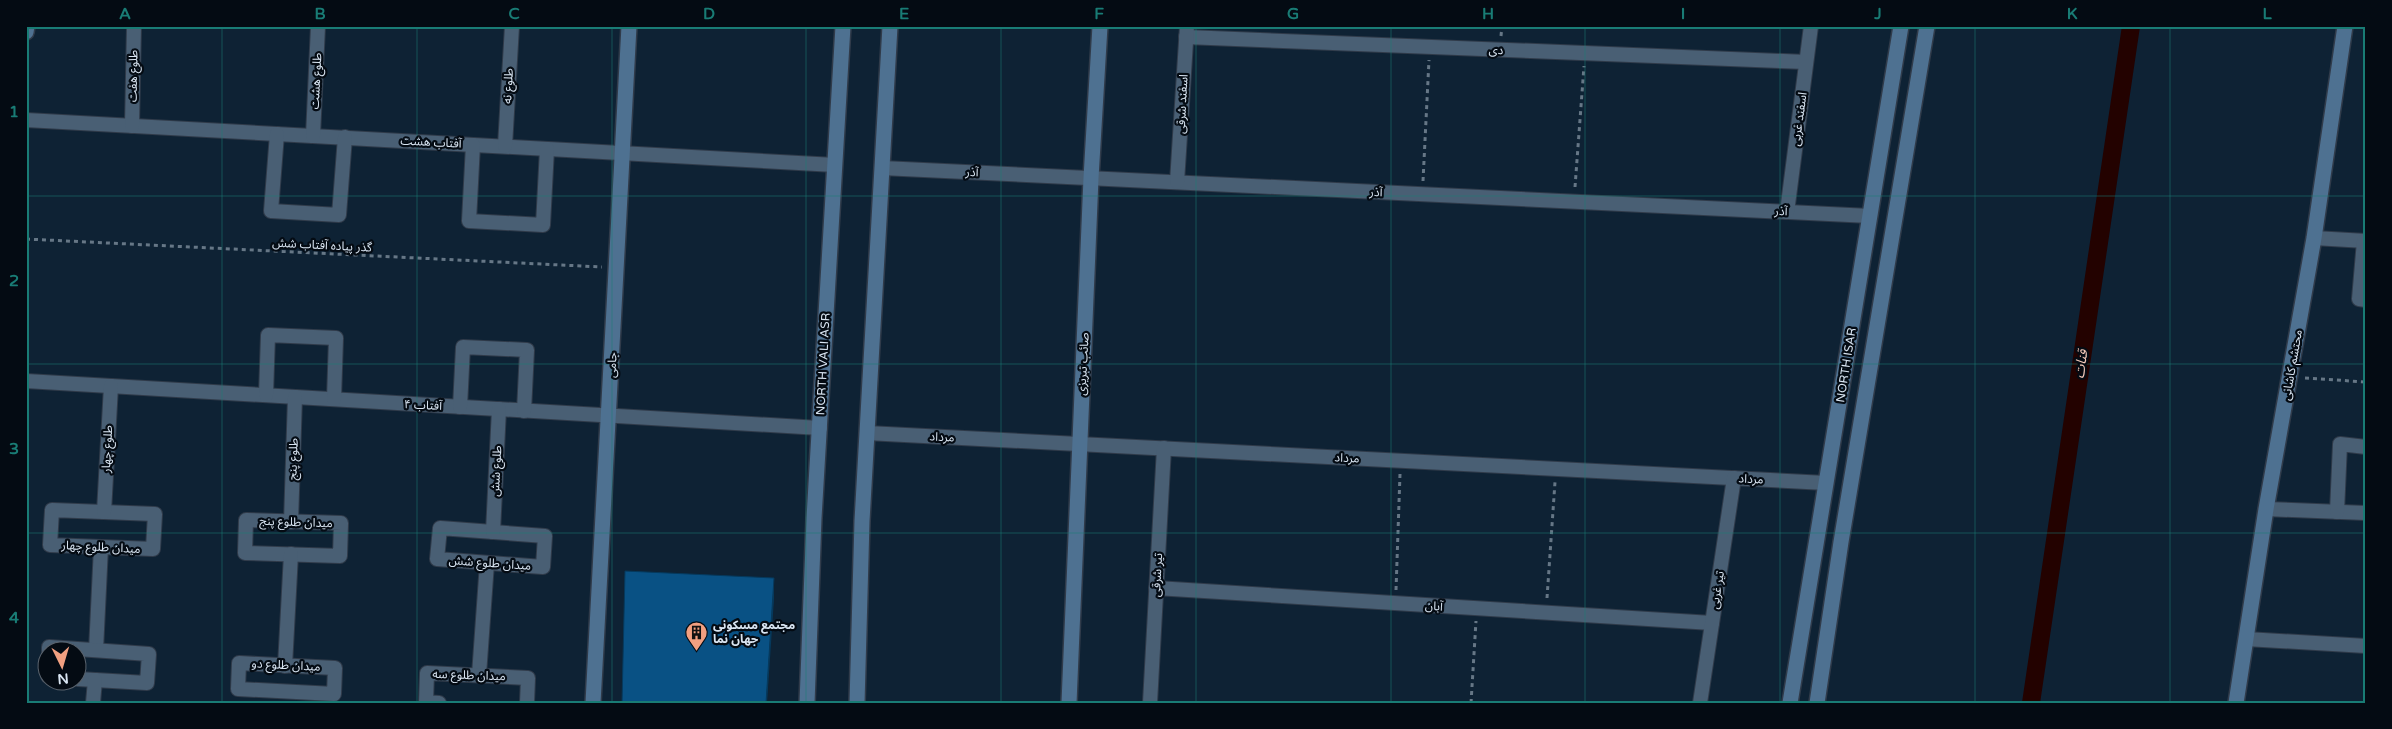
<svg xmlns="http://www.w3.org/2000/svg" width="2392" height="729" font-family="'Varela Round','Noto Sans Arabic',sans-serif">
<rect width="100%" height="100%" fill="#0e2234"/>
<g fill="none" stroke-linecap="round" stroke-linejoin="round">
<path stroke="#230200" stroke-width="18" d="M2031,703L2131,26"/>
<defs>
<g id="street">
<path d="M1186,37L1806,62"/>
<path d="M26,120L835,165"/>
<path d="M132,126L134,26"/>
<path d="M277,134L271,211L339,215L345,137"/>
<path d="M313,136L318,26"/>
<path d="M473,145L469,221L543,225L547,149"/>
<path d="M505,146L512,26"/>
<path d="M882,168L1870,216"/>
<path d="M1177,182L1187,26"/>
<path d="M1787,212L1811,26"/>
<path d="M2314,238L2366,241"/>
<path d="M2364,241L2359,299L2366,300"/>
<path d="M26,381L820,428"/>
<path d="M266,395L268,335L336,338L334,399"/>
<path d="M460,407L463,347L527,350L524,411"/>
<path d="M867,433L1826,483"/>
<path d="M2266,509L2366,513"/>
<path d="M52,510L155,514L153,549L50,545Z"/>
<path d="M104,512L111,386"/>
<path d="M2337,512L2340,444L2366,447"/>
<path d="M246,520L341,523L340,556L245,553Z"/>
<path d="M291,522L295,397"/>
<path d="M440,528L545,536L543,567L437,559Z"/>
<path d="M493,532L499,409"/>
<path d="M1156,588L1712,623"/>
<path d="M2246,639L2366,646"/>
<path d="M96,650L101,547"/>
<path d="M49,652V647L149,654L147,683L78,679"/>
<path d="M239,663L335,668L334,694L238,689Z"/>
<path d="M285,666L291,554"/>
<path d="M48,667V676"/>
<path d="M479,675L487,563"/>
<path d="M93,703L95,680"/>
<path d="M439,703L426,702L427,673L528,678L527,703"/>
<path d="M1150,703L1164,448"/>
<path d="M1700,703L1734,478"/>
</g>
<g id="secondary">
<path d="M26,32L27,26"/>
<path d="M593,703L629,26"/>
<path d="M807,703L814,518L843,26"/>
<path d="M857,703L862,521L890,26"/>
<path d="M1069,703L1091,178L1100,26"/>
<path d="M1790,703L1901,26"/>
<path d="M1817,703L1841,542L1927,26"/>
<path d="M2236,703L2266,509L2314,238L2345,26"/>
</g>
</defs>
<use href="#street" stroke="#303b4a" stroke-width="16"/>
<use href="#secondary" stroke="#303b4a" stroke-width="18"/>
<g stroke="#667786" stroke-width="3" stroke-dasharray="4 4" stroke-linecap="butt">
<path d="M1501,36L1502,26"/>
<path d="M1423,181L1429,60"/>
<path d="M1575,187L1584,66"/>
<path d="M26,239L602,267"/>
<path d="M2305,378L2366,382"/>
<path d="M1396,590L1400,474"/>
<path d="M1547,598L1555,482"/>
<path d="M1471,703L1476,621"/>
</g>
<use href="#street" stroke="#495f74" stroke-width="14"/>
<use href="#secondary" stroke="#4e7191" stroke-width="15"/>
</g>
<path fill="#06395c" d="M774,578V599L767,703H766Z"/>
<path fill="#095184" stroke="#06395c" d="M625,571L774,578L766,703H622Z"/>
<path fill="none" stroke="#197c75" stroke-width="1" stroke-opacity="0.55" d="M222,26V703M417,26V703M612,26V703M806,26V703M1001,26V703M1196,26V703M1391,26V703M1585,26V703M1780,26V703M1975,26V703M2170,26V703M26,196H2366M26,364H2366M26,533H2366"/>
<defs>
<symbol id="building-pin" viewBox="-11 -11 22 30"><path d="M0 17L-7.5 6A9.5 9.5 0 1 1 7.5 6Z" fill="#f2a081" stroke="#040b13"/><path d="M-4-6H4V6H1V3H-1V6H-4ZM-2.5-4.3h1.7v1.8h-1.7ZM.8-4.3h1.7v1.8H.8ZM-2.5-1h1.7V.8h-1.7ZM.8-1h1.7V.8H.8Z" fill="#111"/></symbol>
</defs>
<g fill-rule="evenodd">
<use href="#building-pin" x="684" y="620" width="25" height="34"/>
</g>
<g text-anchor="middle" dominant-baseline="central" stroke-width="4.5" stroke-linejoin="round" paint-order="stroke">
<g font-size="12" fill="#d9e5f2" stroke="#040b13">
<text transform="translate(1496 50) rotate(2)">دی</text>
<text transform="translate(133 76) rotate(-89)">طلوع هفت</text>
<text transform="translate(316 81) rotate(-87)">طلوع هشت</text>
<text transform="translate(508 86) rotate(-87)">طلوع نه</text>
<text transform="translate(1182 104) rotate(-87)">اسفند شرقی</text>
<text transform="translate(1799 119) rotate(-82)">اسفند غربی</text>
<text transform="translate(431 142) rotate(3)">آفتاب هشت</text>
<text transform="translate(972 172) rotate(3)">آذر</text>
<text transform="translate(1376 192) rotate(3)">آذر</text>
<text transform="translate(1781 211) rotate(3)">آذر</text>
<text transform="translate(322 245) rotate(3)">گذر پیاده آفتاب شش</text>
<text transform="translate(823 364) rotate(-87)">NORTH VALI ASR</text>
<text transform="translate(1083 364) rotate(-87)">صائب تبریزی</text>
<text transform="translate(612 365) rotate(-87)">جامی</text>
<text transform="translate(1846 365) rotate(-81)">NORTH ISAR</text>
<text transform="translate(2292 365) rotate(-80)">محتشم کاشانی</text>
<text transform="translate(423 405) rotate(3)">آفتاب ۴</text>
<text transform="translate(942 437) rotate(3)">مرداد</text>
<text transform="translate(107 449) rotate(-87)">طلوع چهار</text>
<text transform="translate(1347 458) rotate(3)">مرداد</text>
<text transform="translate(293 459) rotate(-88)">طلوع پنج</text>
<text transform="translate(496 471) rotate(-87)">طلوع شش</text>
<text transform="translate(1751 479) rotate(3)">مرداد</text>
<text transform="translate(296 522) rotate(2)">میدان طلوع پنج</text>
<text transform="translate(101 547) rotate(3)">میدان طلوع چهار</text>
<text transform="translate(490 563) rotate(4)">میدان طلوع شش</text>
<text transform="translate(1157 575) rotate(-87)">تیر شرقی</text>
<text transform="translate(1717 590) rotate(-81)">تیر غربی</text>
<text transform="translate(1434 606) rotate(4)">آبان</text>
<text transform="translate(286 665) rotate(3)">میدان طلوع دو</text>
<text transform="translate(469 675) rotate(2)">میدان طلوع سه</text>
</g>
<g font-size="12" font-weight="bold" fill="#d9e5f2" stroke="#040b13" text-anchor="start">
<text x="713" y="625">مجتمع مسکونی<tspan x="713" dy="14">جهان نما</tspan></text>
</g>
<g font-size="14" font-style="italic" fill="#f9cdbd" stroke="#040b13">
<text transform="translate(2081 364) rotate(-82)">قنات</text>
</g>
</g>
<rect width="2392" height="729" fill="none" stroke="#040b13" stroke-width="55"/>
<g transform="translate(62 666) rotate(175)"><circle r="24" fill="#040b13" stroke="#59626c"/>
<path d="M0-4L9 19L0 12L-9 19Z" fill="#f2a081"/>
<text y="-8" font-size="14" font-weight="bold" text-anchor="middle" fill="#d9e5f2">N</text>
</g>
<rect x="28" y="28" width="2336" height="674" fill="none" stroke="#197c75" stroke-width="2"/>
<g font-size="16" text-anchor="middle" font-weight="bold" fill="#197c75">
<text x="125" y="19">A</text>
<text x="320" y="19">B</text>
<text x="514" y="19">C</text>
<text x="709" y="19">D</text>
<text x="904" y="19">E</text>
<text x="1099" y="19">F</text>
<text x="1293" y="19">G</text>
<text x="1488" y="19">H</text>
<text x="1683" y="19">I</text>
<text x="1878" y="19">J</text>
<text x="2072" y="19">K</text>
<text x="2267" y="19">L</text>
<text x="14" y="117">1</text>
<text x="14" y="286">2</text>
<text x="14" y="454">3</text>
<text x="14" y="623">4</text>
</g>
</svg>
